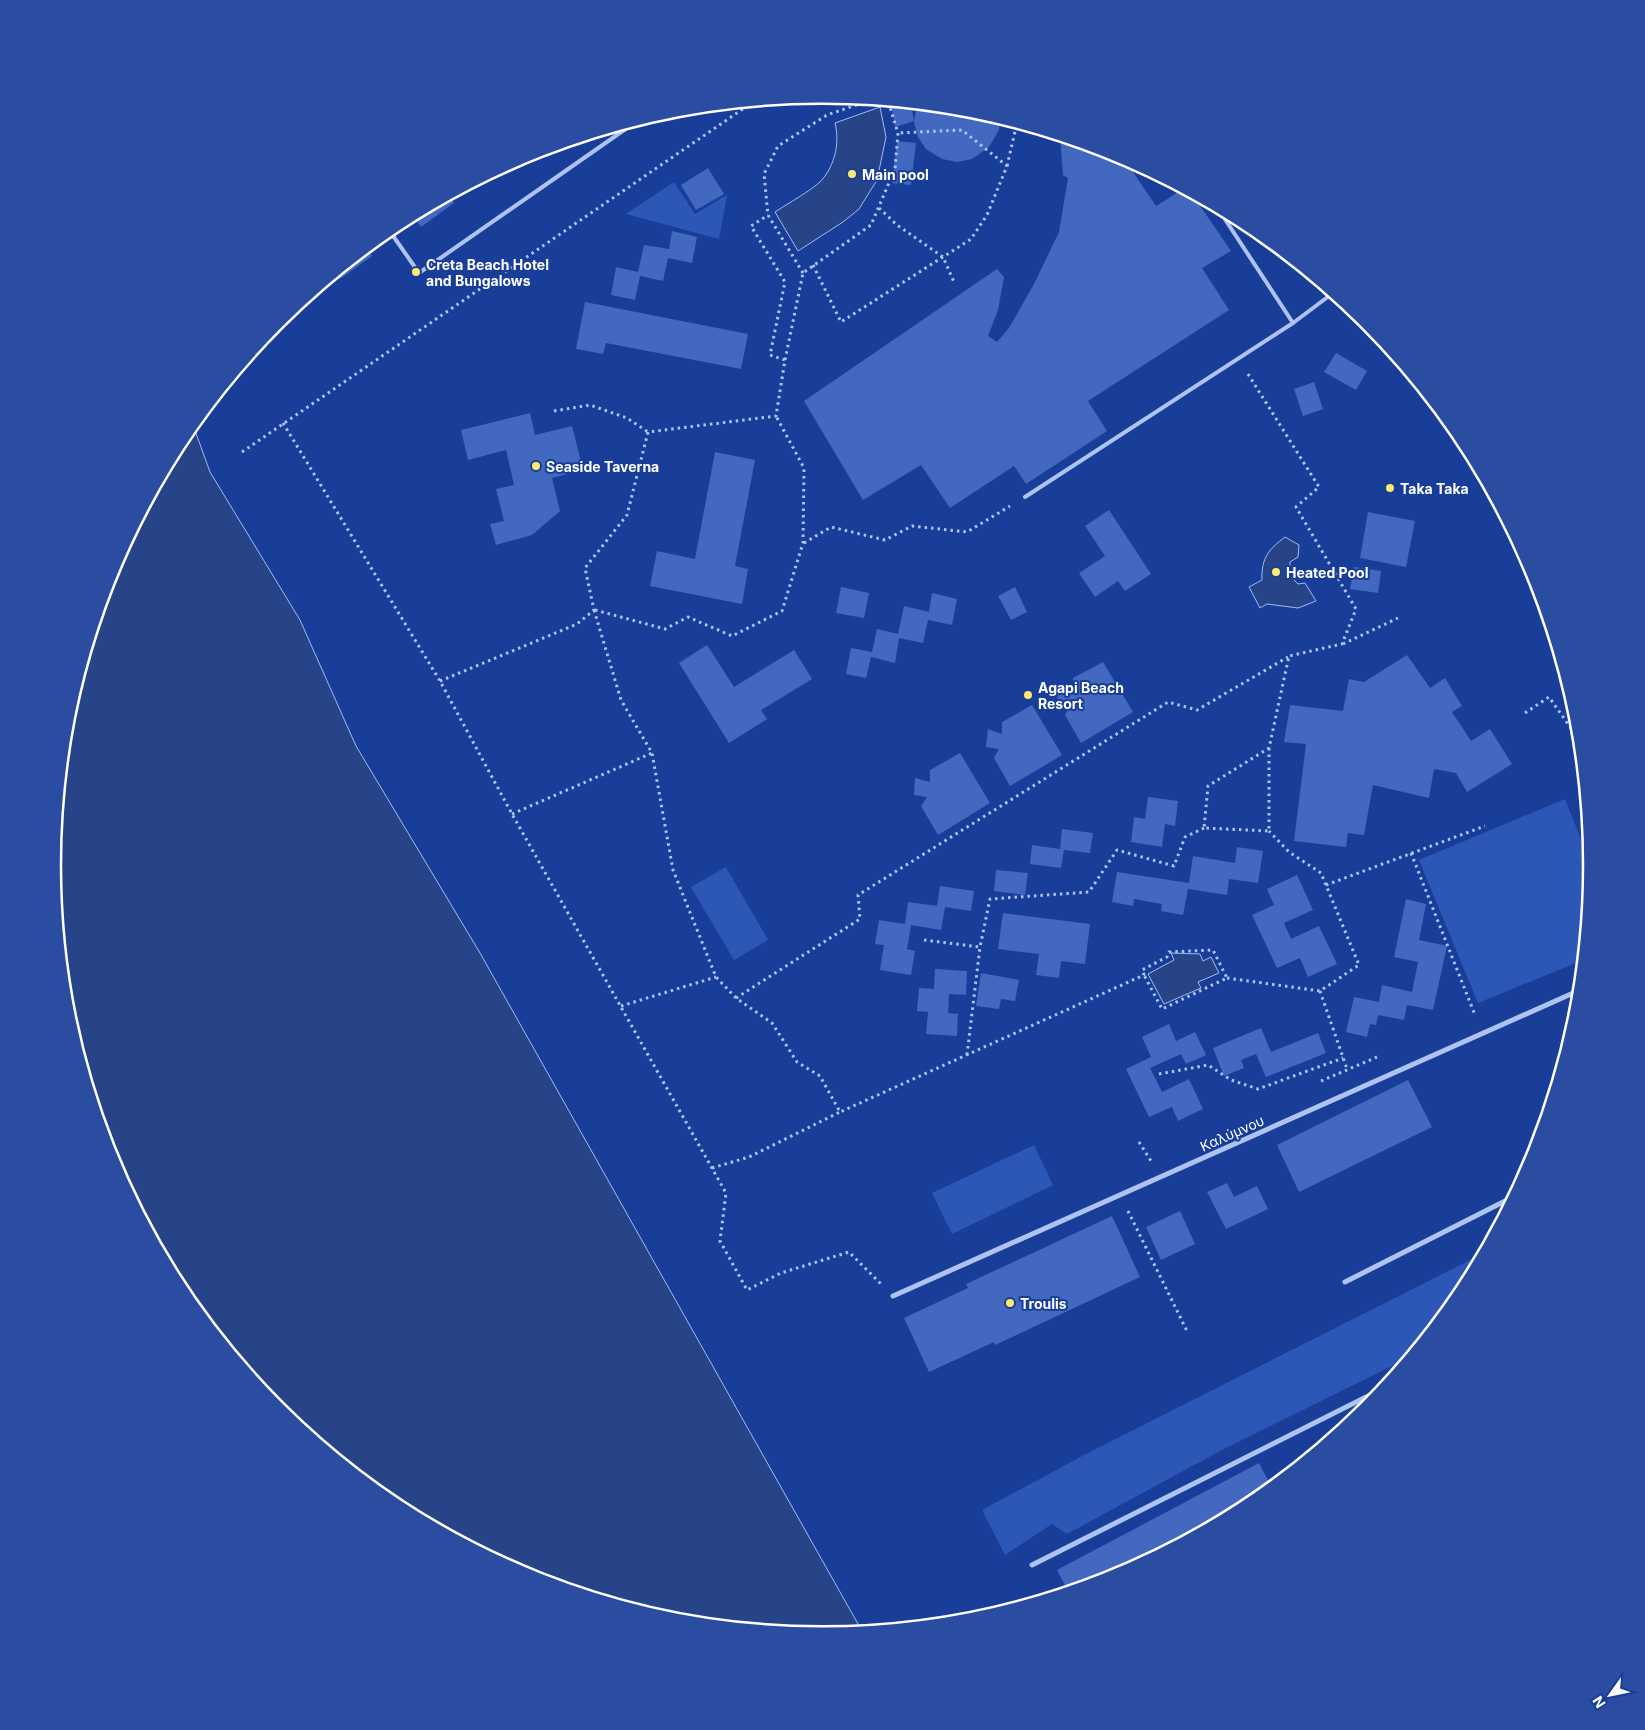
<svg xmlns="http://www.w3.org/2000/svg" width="1645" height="1730" font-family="Inter,sans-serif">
<rect width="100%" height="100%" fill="#193e99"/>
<g fill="#2d57b7">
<path d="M674,182L695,214L727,195L719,239L626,214Z"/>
<path d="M1565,799L1592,867L1583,960L1478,1003L1419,860Z"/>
<path d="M726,867L768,940L734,960L691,887Z"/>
<path d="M1034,1145L1053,1185L952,1234L932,1193Z"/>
<path d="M1484,1253L1463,1293L1410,1357L1220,1451L1067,1534L1052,1524L1005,1555L982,1510L1086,1454Z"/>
</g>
<g fill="#284489" stroke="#a1bbf3">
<path d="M880,107L886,137L877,180L859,209L843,222L798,251L775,212C787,204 812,190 821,181C835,165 840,143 835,123Z"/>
<path d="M193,425L210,472L300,620L356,746L480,953L862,1631L822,1635L672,1620L528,1576L394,1505L278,1409L182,1293L111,1159L67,1015L53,865L67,714L111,570L182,437Z"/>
<path d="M1285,537L1299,545L1298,557L1290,562V576L1298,584L1305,583L1316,601L1298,608L1267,604L1260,608L1249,587L1262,580C1261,558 1269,549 1285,537Z"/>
<path d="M1171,953L1200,954L1203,961L1211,957L1219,973L1198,982L1201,988L1164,1004L1148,974L1174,960Z"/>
</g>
<g fill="#4268c0">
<path d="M891,102L911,104L914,121L895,127Z"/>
<path d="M917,104L973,110L1000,118L999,130L989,147L972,159L957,162L942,159L926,149L918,137L914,122Z"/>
<path d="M1060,136L1114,153L1125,160L1156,206L1183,189L1192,194L1231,251L1202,268L1229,310L1088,401L1107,431L1026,484L1014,466L950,508L921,465L863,500L804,401L997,269L1004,277L998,310L988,336L997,342L1009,328L1034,284L1059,232L1068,178L1063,175Z"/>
<path d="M897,141L916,143L911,185L892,183Z"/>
<path d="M708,168L724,194L696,210L681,185Z"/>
<path d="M449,196L454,203L421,227L413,215Z"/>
<path d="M672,231L697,237L692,263L668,258L663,281L640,276L635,300L611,295L616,267L638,272L644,245L669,249Z"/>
<path d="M366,248L372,256L340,279L336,273Z"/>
<path d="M585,302L748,334L741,369L606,343L603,354L576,349Z"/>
<path d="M1336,353L1367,371L1356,390L1324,372Z"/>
<path d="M1314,382L1323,409L1303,416L1294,389Z"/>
<path d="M530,413L535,435L572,426L583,470L552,478L560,511L532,535L496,545L490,524L504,521L496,489L514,485L506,450L468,460L461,430Z"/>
<path d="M715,452L755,460L735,566L748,569L742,604L650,586L657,551L695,559Z"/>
<path d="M1109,510L1151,574L1125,591L1118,581L1095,597L1079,573L1105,556L1085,526Z"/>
<path d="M1368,512L1415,521L1406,567L1360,558Z"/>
<path d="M1354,567L1381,571L1378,593L1350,589Z"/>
<path d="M841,587L869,593L864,618L836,613Z"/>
<path d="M1015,587L1027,612L1011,620L998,596Z"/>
<path d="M932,593L957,599L952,625L928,620L923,643L899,638L895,663L871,657L866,678L846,674L851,648L872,652L877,629L898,634L904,606L929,612Z"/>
<path d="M707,645L734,687L794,650L812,679L761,710L767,719L729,743L679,663Z"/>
<path d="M1407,655L1430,688L1445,678L1462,706L1452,712L1471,741L1490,729L1512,764L1467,792L1456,773L1434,769L1429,798L1373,785L1364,835L1348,833L1346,847L1294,841L1306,744L1284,742L1290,705L1343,711L1349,679L1364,682Z"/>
<path d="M1103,662L1133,712L1081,743L1065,715L1070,705L1057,704L1058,686L1073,691V678Z"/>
<path d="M1032,705L1062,755L1010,786L994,758L999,749L986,747L988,729L1002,734V722Z"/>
<path d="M960,753L990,803L938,835L921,806L927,797L914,795L915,778L930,782V770Z"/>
<path d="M1148,797L1178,801L1175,826L1165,824L1162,847L1131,842L1134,817L1145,819Z"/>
<path d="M1062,829L1093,833L1090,853L1064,850L1061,868L1030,864L1032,845L1060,849Z"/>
<path d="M1237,847L1263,851L1258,883L1229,879L1227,895L1188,889L1183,915L1161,911L1162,904L1134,899L1133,906L1112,902L1117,872L1189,883L1193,856L1235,863Z"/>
<path d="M996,870L1028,873L1025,895L994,891Z"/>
<path d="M1297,875L1313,910L1284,923L1291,939L1319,926L1337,964L1308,977L1300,958L1277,968L1252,915L1274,905L1267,889Z"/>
<path d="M940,886L974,891L971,911L945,907L941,930L911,925L907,949L915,951L911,975L880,970L884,945L875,944L879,920L905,924L908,902L937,906Z"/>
<path d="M1406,899L1426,904L1419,940L1447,946L1433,1010L1407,1005L1404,1020L1378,1015L1376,1025L1370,1024L1367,1037L1346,1032L1354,997L1379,1002L1382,985L1412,992L1418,962L1394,957Z"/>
<path d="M1003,913L1090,924L1085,964L1061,961L1059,978L1036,975L1039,954L998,949Z"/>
<path d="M935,969L967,971L966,995L949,994L948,1013L958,1014L957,1036L926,1034L928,1012L917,1011L919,988L934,989Z"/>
<path d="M981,973L1019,980L1015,1001L1001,999L999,1009L976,1006Z"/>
<path d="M1169,1024L1176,1041L1195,1032L1206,1055L1186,1064L1181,1054L1150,1068L1162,1092L1189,1079L1203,1109L1178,1121L1172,1107L1149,1117L1126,1069L1151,1057L1142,1037Z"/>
<path d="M1261,1028L1271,1052L1318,1033L1326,1053L1266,1077L1256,1054L1241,1060L1244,1068L1224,1076L1213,1048Z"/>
<path d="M1408,1080L1432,1127L1299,1192L1277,1145Z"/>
<path d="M1227,1183L1234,1197L1257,1186L1268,1209L1226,1229L1207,1192Z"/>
<path d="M1180,1211L1195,1244L1161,1260L1146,1227Z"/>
<path d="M1112,1216L1140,1277L995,1345L994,1342L929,1372L904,1318L968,1288L966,1284Z"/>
<path d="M1259,1463L1272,1488L1250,1505L1117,1576L1068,1591L1057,1570Z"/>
</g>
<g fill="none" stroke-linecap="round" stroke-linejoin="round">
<g stroke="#aec3f1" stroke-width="3" stroke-dasharray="2.5 4" stroke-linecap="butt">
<path d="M1007,166L1017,123"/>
<path d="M879,208L897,225L943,257L954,282"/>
<path d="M813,265L841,322L971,239L987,215L1007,166L962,130L898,133"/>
<path d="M803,273L768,215L764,174L778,146L827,115L871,100"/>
<path d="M785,360L803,273L871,225L895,169L898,133L888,101"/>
<path d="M1248,374L1319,487L1296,507L1356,609L1342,644L1289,656L1269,748L1208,786L1204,828L1269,831V748"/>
<path d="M554,411L590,405L627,418L648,432"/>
<path d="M283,423L440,681L512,814L726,1193L720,1241L747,1290L781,1273L849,1252L881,1284"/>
<path d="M242,452L753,102"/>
<path d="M804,543L831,527L885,540L912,526L967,532L1010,506"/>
<path d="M594,610L621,700L652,753L673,870L716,977L736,998L772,1023L797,1062L820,1076L840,1112L1144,975L1142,970L1167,957L1169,952L1213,950L1227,978L1162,1009L1144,975"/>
<path d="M595,610L665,629L688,617L732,636L782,611L803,543L804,468L776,416"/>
<path d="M1343,644L1398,618"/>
<path d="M440,681L577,624L594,610L585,568L627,515L648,432L776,416L785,360L770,355L785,282L751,226L768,215"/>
<path d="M1525,713L1549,697L1580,741"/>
<path d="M512,814L652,753"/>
<path d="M1411,853L1475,1015"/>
<path d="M1326,885L1485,826"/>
<path d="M924,940L980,947L990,899L1089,892L1117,850L1174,866L1185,837L1204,828"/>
<path d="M1227,978L1320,991L1359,965L1321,873L1289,852L1269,831"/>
<path d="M1320,991L1347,1069"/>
<path d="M736,998L860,919L858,895L1168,702L1197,710L1288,657"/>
<path d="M621,1006L716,977"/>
<path d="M967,1055L980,947"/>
<path d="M1159,1074L1208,1065L1231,1080L1258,1089L1343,1058"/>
<path d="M1321,1081L1377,1057"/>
<path d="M1139,1142L1151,1161"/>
<path d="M712,1168L749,1157L840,1112"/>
<path d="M1128,1211L1188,1333"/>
</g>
<g stroke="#aec3f1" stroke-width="4">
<path d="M1217,207L1293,323"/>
<path d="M389,230L419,273L637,121"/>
<path d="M1025,497L1293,323L1333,293"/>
</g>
<g stroke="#aec3f1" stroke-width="5">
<path d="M1345,1282L1515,1196"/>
<path d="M893,1296L1580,990"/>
<path d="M1032,1565L1384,1388"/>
</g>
</g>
<g fill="#ffea6e" stroke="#193e99" stroke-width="2">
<circle cx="852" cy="174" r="5"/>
<circle cx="416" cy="272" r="5"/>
<circle cx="536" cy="466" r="5"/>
<circle cx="1390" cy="488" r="5"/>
<circle cx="1276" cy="572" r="5"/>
<circle cx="1028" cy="695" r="5"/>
<circle cx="1010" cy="1303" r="5"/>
</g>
<g text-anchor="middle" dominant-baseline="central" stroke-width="4" stroke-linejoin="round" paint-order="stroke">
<g font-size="14" font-weight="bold" fill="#fff" stroke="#193e99" text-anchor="start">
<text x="862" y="174">Main pool</text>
<text x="426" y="264">Creta Beach Hotel<tspan x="426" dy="16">and Bungalows</tspan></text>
<text x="546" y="466">Seaside Taverna</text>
<text x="1400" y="488">Taka Taka</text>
<text x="1286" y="572">Heated Pool</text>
<text x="1038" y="687">Agapi Beach<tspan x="1038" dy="16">Resort</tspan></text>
<text x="1020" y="1303">Troulis</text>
</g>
<g font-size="14" fill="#fff" stroke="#193e99">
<text transform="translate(1232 1133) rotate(-24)">Καλύμνου</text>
</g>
</g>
<path d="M0 0H1645V1730H0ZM61 865a761 761 0 1 1 1522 0a761 761 0 1 1-1522 0Z" fill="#2b4da1" fill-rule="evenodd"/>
<path fill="none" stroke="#fff" stroke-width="2.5" d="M61 865a761 761 0 1 1 1522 0a761 761 0 1 1-1522 0Z"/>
<g transform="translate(1610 1695) rotate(237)" stroke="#193e99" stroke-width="4" paint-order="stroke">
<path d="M0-4L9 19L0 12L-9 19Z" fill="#ffffff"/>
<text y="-8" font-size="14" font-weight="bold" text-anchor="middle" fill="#ffffff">N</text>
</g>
</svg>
